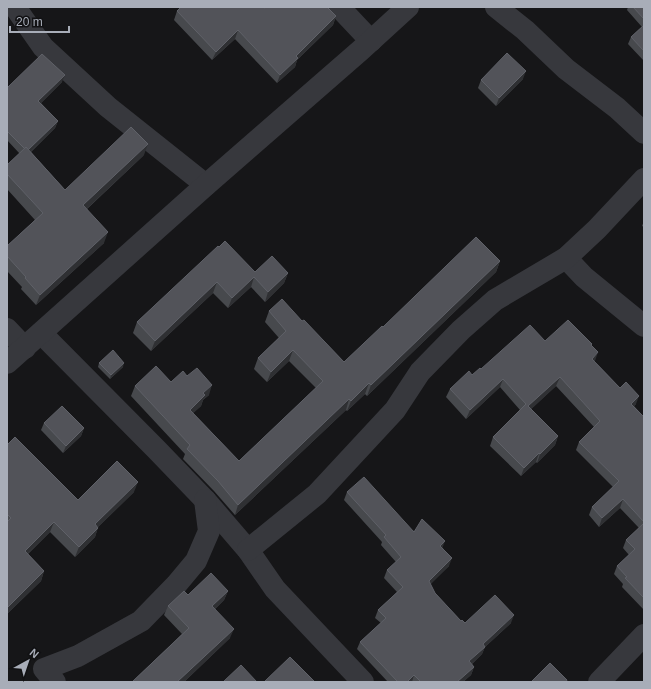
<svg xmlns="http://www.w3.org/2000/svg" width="651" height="689" font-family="Helvetica,sans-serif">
<rect width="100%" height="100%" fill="#161618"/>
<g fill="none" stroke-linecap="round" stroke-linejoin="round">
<g stroke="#37383d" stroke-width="22">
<path d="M15,7L43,47L108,107L206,185"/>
<path d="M339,7L371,41"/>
<path d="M496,7L525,30L566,69L617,108L644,133"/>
<path d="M566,258L584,277L644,326"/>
<path d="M7,329L25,348"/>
<path d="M41,333L157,450L205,500L248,550L275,589L363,682"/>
<path d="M7,363L206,185L362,49L408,7"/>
<path d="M248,550L317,494L395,410L420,372L461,330L495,300L566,258L597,229L644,179"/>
<path d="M55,682L44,669L78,656L141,621L176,585L196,561L209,531L205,500"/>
<path d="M599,682L644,635"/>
</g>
</g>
<g fill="#47494d">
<path d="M628,7H644V61L628,44L631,37L642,27L627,10Z"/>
<path d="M265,8L336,16L333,25L297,60L295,67L277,83L235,39L212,60L174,20L177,11Z"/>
<path d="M523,79L496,106L478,88L481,80Z"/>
<path d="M62,82L41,103L58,121L55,128L31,152L65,190L144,155L87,209L104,243L36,305L21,289L22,287L7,271V246L35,220L7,189V165L20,154L7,140V88Z"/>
<path d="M644,221V227L642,226Z"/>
<path d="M219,247L255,272L288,273L284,283L265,302L251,287L228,308L213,293L151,351L133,333L137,322Z"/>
<path d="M500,261L496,272L367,396L365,394L347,411L346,410L235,515L214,491L183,459L185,454L131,396L135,386L171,382L209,395L203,400L201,406L193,413L239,461L316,388L289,361L267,382L254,369L258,358L279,338L265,322L269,311L302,321L344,362L383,327Z"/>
<path d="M545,341L591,345L595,361V362L620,388L636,404L634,406L644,417V610L622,587L623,584L614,574L617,566L629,555L623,548L626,540L639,528L620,508L599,527L589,515L592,507L613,487L576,450L579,442L594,427L556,386L531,409L558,436L555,445L537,463L536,462L521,476L490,446L493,437L520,410L500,387L466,419L446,397L450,389L481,369Z"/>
<path d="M99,363L123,367L110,379L98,367Z"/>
<path d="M44,423L84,428L81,436L63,453L41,430Z"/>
<path d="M7,445L78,500L134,492L98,527L95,537L75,557L50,532L28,554L44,571L41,581L7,614Z"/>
<path d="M347,492L443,548L449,566L430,584L435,593L461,621L465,623H511L485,647L482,654L472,664L474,667L471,675L463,682H388L357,649L360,642L381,623L375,618L378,610L397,592L384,578L387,570L396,562L381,545L382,542L344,500Z"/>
<path d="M228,591L224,600L215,609L230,638L184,682H132L182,634L164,615L168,606L188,595Z"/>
</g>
<g fill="#2f3033">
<path d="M336,16L333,25L297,60L295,67L277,83L280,75L296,56Z"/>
<path d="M238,30L235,39L212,60L216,52Z"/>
<path d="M526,71L523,79L496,106L499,98Z"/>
<path d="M65,75L62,82L36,108L38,101Z"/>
<path d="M58,121L55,128L24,158L27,151Z"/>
<path d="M148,144L144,155L79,216L83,205Z"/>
<path d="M108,232L104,243L36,305L40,295Z"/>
<path d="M500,261L496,272L367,396L371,385Z"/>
<path d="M288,273L284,283L265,302L268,292Z"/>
<path d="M254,277L251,287L228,308L232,298Z"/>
<path d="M217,282L213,293L151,351L155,341Z"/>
<path d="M293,350L289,361L267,382L271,372Z"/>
<path d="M598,352L595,361L589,367L592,359Z"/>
<path d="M124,363L123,367L110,379L111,375Z"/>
<path d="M560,377L556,386L525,415L528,406Z"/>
<path d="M503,379L500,387L466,419L470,410Z"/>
<path d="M369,383L365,394L347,411L351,401Z"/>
<path d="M212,385L209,395L203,400L201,406L186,420L190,410L203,393Z"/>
<path d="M639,396L636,404L628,412L631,404Z"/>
<path d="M349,399L346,410L235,515L238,505Z"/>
<path d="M84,428L81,436L63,453L66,446Z"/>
<path d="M558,436L555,445L537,463L540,454Z"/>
<path d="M539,453L536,462L521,476L524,468Z"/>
<path d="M138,482L134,492L91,534L95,524Z"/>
<path d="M623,499L620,508L599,527L602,518Z"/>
<path d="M54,522L50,532L21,560L25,551Z"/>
<path d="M98,528L95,537L75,557L79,547Z"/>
<path d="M445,541L442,549L440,546Z"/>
<path d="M452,558L449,566L426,589L429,581Z"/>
<path d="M44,571L41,581L7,614V608Z"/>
<path d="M228,591L224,600L208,615L212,606Z"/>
<path d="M514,615L511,623L485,647L482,654L466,669L469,661L483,644Z"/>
<path d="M234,629L230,638L184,682H177Z"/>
<path d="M474,667L471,675L463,682H457Z"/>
<path d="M414,675L412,682H407Z"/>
</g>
<g fill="#525359" stroke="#5f6168">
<path d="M181,7H263L265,8L266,7H327L336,16L296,56L298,58L280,75L238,30L216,52L177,11Z"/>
<path d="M633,7H644V19Z"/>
<path d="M644,25V51L631,37Z"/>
<path d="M507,53L526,71L499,98L481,80Z"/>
<path d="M42,54L65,75L38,101L58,121L28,150L26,147L25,149L7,131V88Z"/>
<path d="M131,127L148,144L83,205L108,232L40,295L25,278L26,277L7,256V246L43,213L7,174V165L26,147L65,190Z"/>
<path d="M476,237L500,261L371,385L369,383L351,401L349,399L238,505L218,481L187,449L190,445L135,386L156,366L171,382L183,371L187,376L197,368L212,385L203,393L205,395L190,410L239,461L323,381L293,350L271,372L258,358L286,331L269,311L282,299L302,321L304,320L344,362L382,326L383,327Z"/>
<path d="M225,241L255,272L272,256L288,273L268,292L254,277L232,298L217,282L155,341L137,322L218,246L219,247Z"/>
<path d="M568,320L592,344L591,345L598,352L592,359L620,388L626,382L639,396L631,404L644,417V522L623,499L602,518L592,507L619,481L579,442L600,421L560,377L528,406L558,436L540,454L539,453L524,468L493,437L526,404L503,379L470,410L450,389L469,371L472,375L480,368L481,369L530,325L545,341Z"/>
<path d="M113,350L124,363L111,375L99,363Z"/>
<path d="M62,406L84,428L66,446L44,423Z"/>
<path d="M15,437L78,500L117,461L138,482L95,524L98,528L79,547L54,522L25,551L44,571L7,608V522L11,518L7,514V445Z"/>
<path d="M364,477L414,532L422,519L445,541L440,546L452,558L429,581L435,593L461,621L462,620L465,623L495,595L514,615L483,644L485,647L469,661L474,667L457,682H421L414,675L407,682H404L403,681L402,682H398L360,642L386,618L378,610L403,587L387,570L401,557L384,537L386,535L347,492Z"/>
<path d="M644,523V598L625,578L627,577L617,566L635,549L626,540Z"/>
<path d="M211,573L228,591L212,606L234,629L177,682H132L189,628L168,606L184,591L188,595Z"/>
<path d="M290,657L315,682H264Z"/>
<path d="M550,663L567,680L566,682H531Z"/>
<path d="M241,665L257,682H223Z"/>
</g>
<rect width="651" height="689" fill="none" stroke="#a8adb8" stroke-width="16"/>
<g transform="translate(28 661) rotate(40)" stroke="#111113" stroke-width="3" paint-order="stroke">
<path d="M0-3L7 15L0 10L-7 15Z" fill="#a8adb8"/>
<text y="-6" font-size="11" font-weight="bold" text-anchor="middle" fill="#a8adb8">N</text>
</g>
<path d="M10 26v6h59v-6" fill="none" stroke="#a8adb8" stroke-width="2"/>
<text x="16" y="26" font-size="12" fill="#a8adb8" stroke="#111113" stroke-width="3" paint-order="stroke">20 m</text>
</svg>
